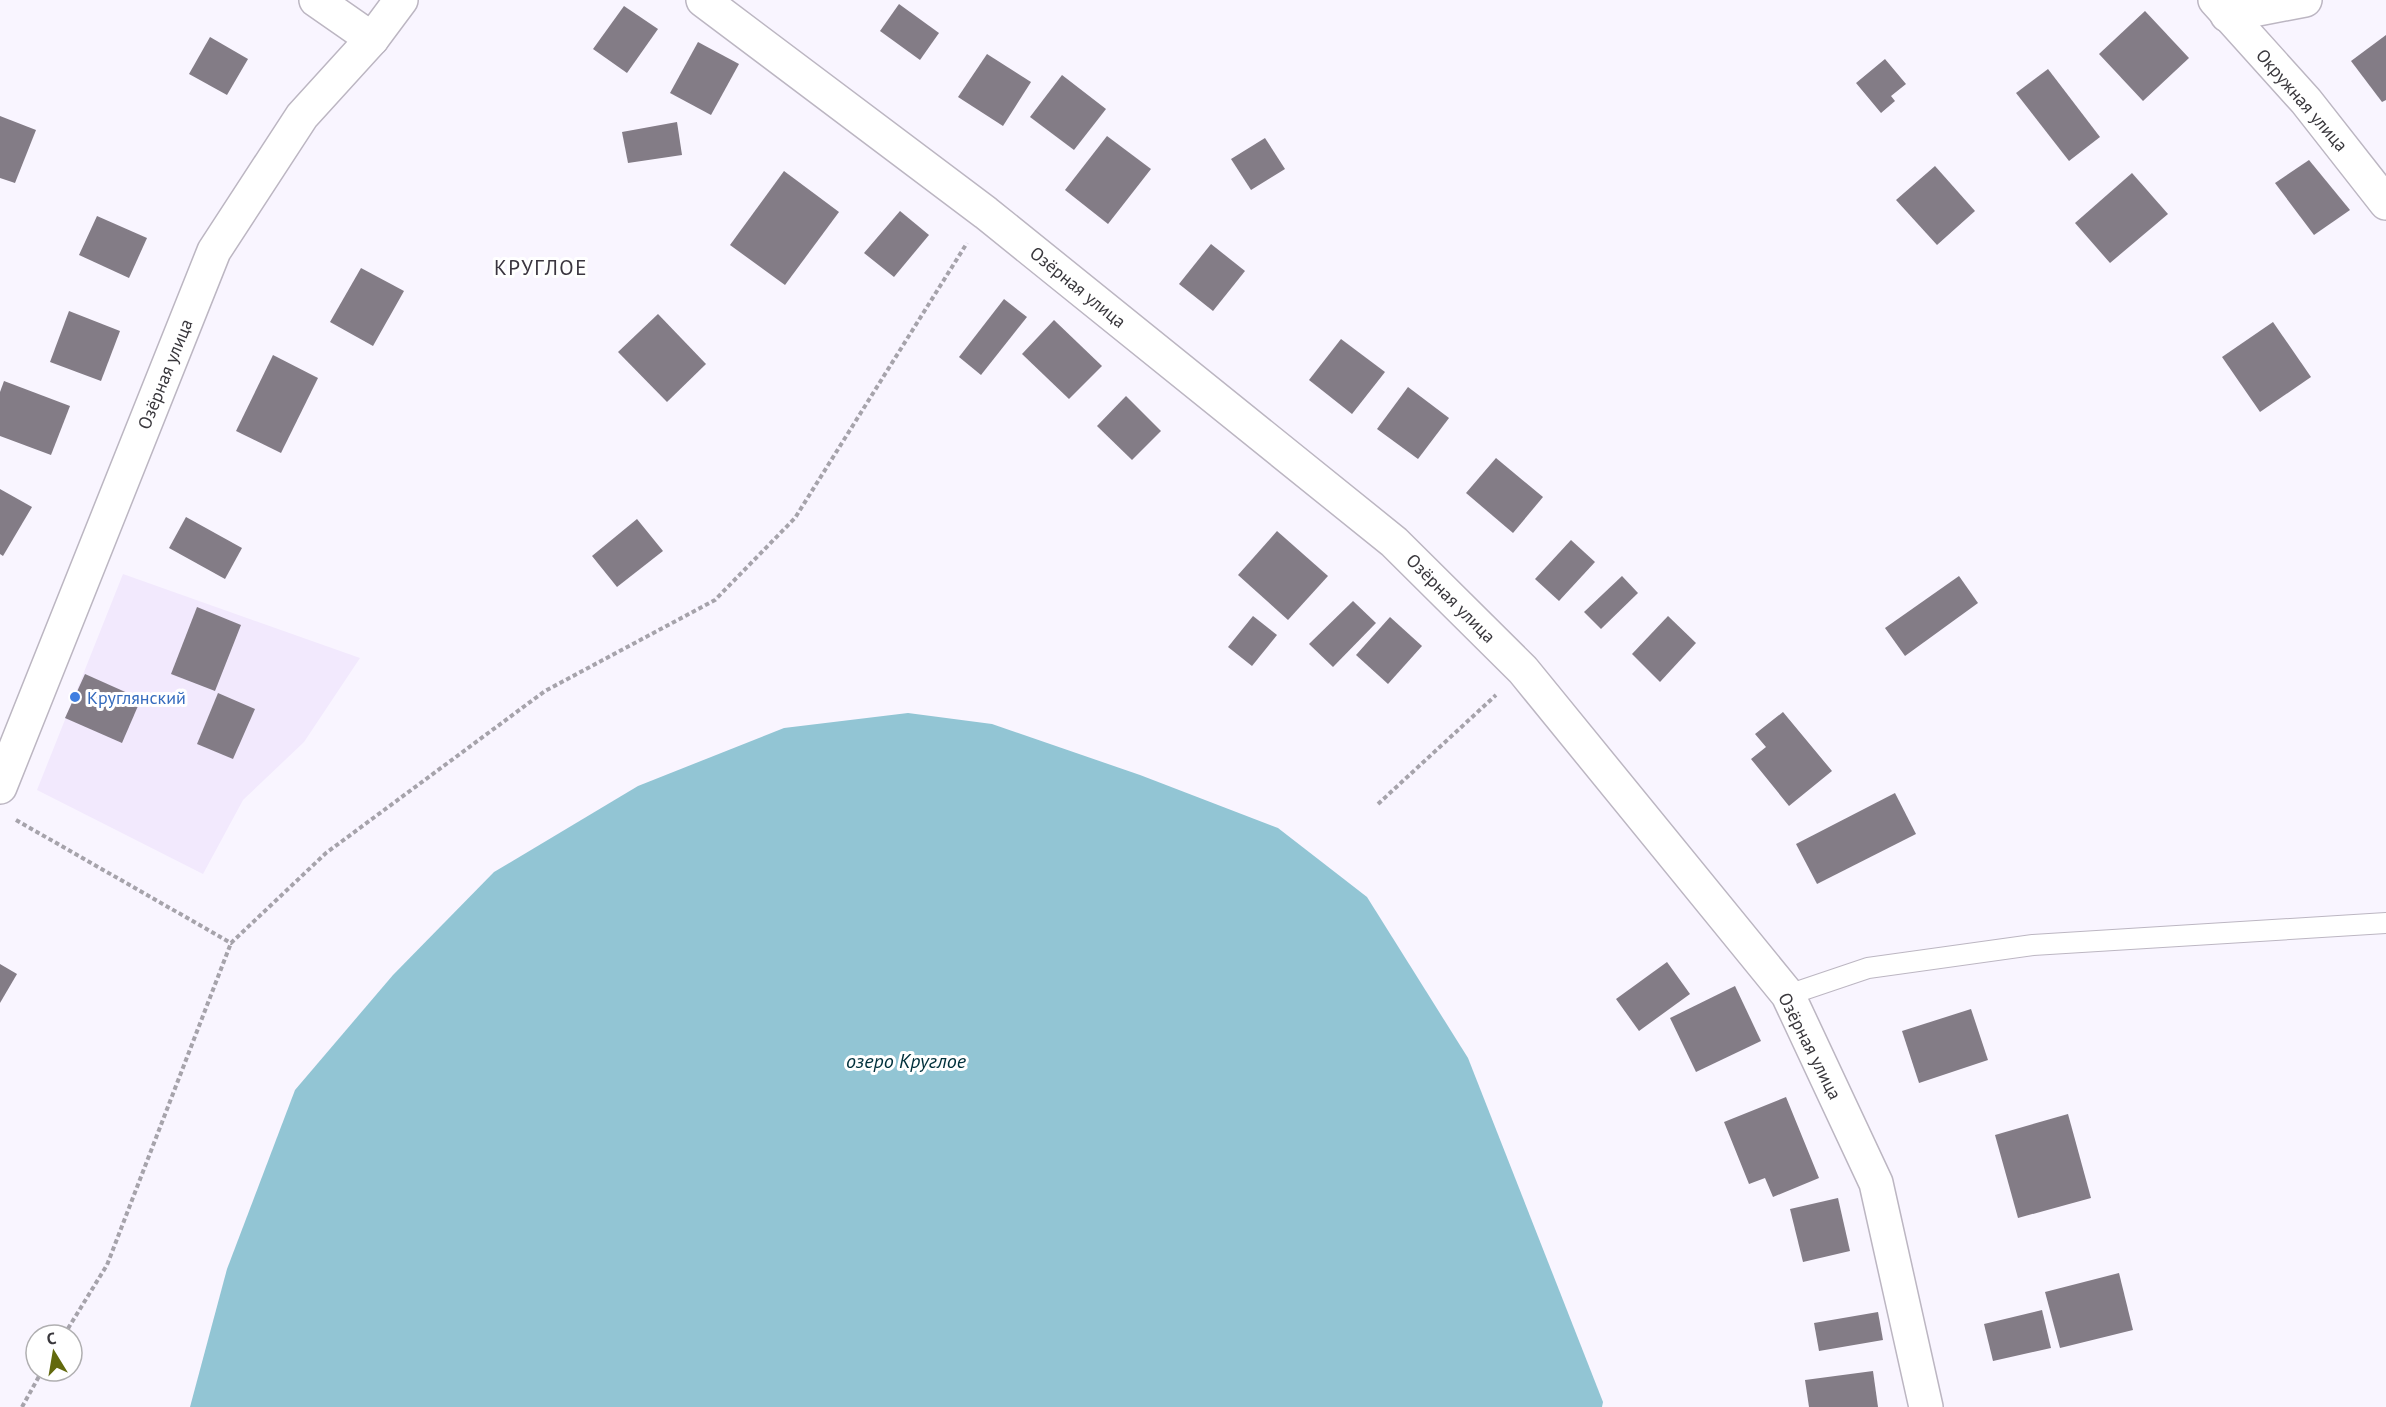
<svg xmlns="http://www.w3.org/2000/svg" width="2386" height="1407" font-family="'PT Sans',sans-serif">
<rect width="100%" height="100%" fill="#f9f5ff"/>
<path fill="#f2e9fd" d="M123,574L360,658L304,742L243,800L203,874L37,790Z"/>
<path fill="#92c5d4" d="M908,713L992,724L1140,775L1278,828L1367,897L1468,1058L1603,1402L1602,1407H190L227,1269L295,1090L393,975L494,872L638,786L784,728Z"/>
<g fill="#837c86">
<path d="M899,4L939,33L920,60L880,31Z"/>
<path d="M624,6L658,29L627,73L593,49Z"/>
<path d="M2145,11L2189,58L2143,101L2099,54Z"/>
<path d="M2386,35V100L2382,102L2351,61Z"/>
<path d="M210,37L248,59L227,95L189,74Z"/>
<path d="M698,42L739,64L711,115L670,93Z"/>
<path d="M987,54L1031,82L1003,126L958,97Z"/>
<path d="M1885,59L1906,84L1891,96L1895,101L1881,113L1856,83Z"/>
<path d="M2048,69L2100,137L2069,161L2016,93Z"/>
<path d="M1062,75L1106,109L1074,150L1030,117Z"/>
<path d="M0,116L36,130L15,183L0,178Z"/>
<path d="M677,122L682,155L628,163L622,132Z"/>
<path d="M1107,136L1151,169L1108,224L1065,190Z"/>
<path d="M1265,138L1285,169L1251,190L1231,159Z"/>
<path d="M2309,160L2350,210L2314,235L2275,183Z"/>
<path d="M1935,166L1975,211L1937,245L1896,200Z"/>
<path d="M784,171L839,212L785,285L730,245Z"/>
<path d="M2132,173L2168,214L2110,263L2075,223Z"/>
<path d="M900,211L929,235L894,277L864,253Z"/>
<path d="M97,216L147,238L129,278L79,255Z"/>
<path d="M1211,244L1245,271L1213,311L1179,284Z"/>
<path d="M361,268L404,291L373,346L330,322Z"/>
<path d="M1004,299L1027,317L981,375L959,357Z"/>
<path d="M69,311L120,331L101,381L50,362Z"/>
<path d="M658,314L706,364L667,402L618,352Z"/>
<path d="M1054,320L1102,366L1069,399L1022,354Z"/>
<path d="M2273,322L2311,377L2260,412L2222,357Z"/>
<path d="M1341,339L1385,372L1352,414L1309,380Z"/>
<path d="M273,355L318,378L281,453L236,431Z"/>
<path d="M4,381L70,406L51,455L0,436V392Z"/>
<path d="M1408,387L1449,418L1418,459L1377,429Z"/>
<path d="M1126,396L1161,431L1132,460L1097,426Z"/>
<path d="M1496,458L1543,497L1513,533L1466,493Z"/>
<path d="M0,489L32,507L3,556L0,554Z"/>
<path d="M186,517L242,548L225,579L169,548Z"/>
<path d="M637,519L663,551L617,587L592,556Z"/>
<path d="M1277,531L1328,576L1288,620L1238,575Z"/>
<path d="M1571,540L1595,562L1559,601L1535,579Z"/>
<path d="M1622,576L1638,593L1601,629L1584,612Z"/>
<path d="M1959,576L1978,603L1905,656L1885,628Z"/>
<path d="M1353,601L1376,623L1333,667L1309,644Z"/>
<path d="M197,607L241,625L215,691L171,674Z"/>
<path d="M1253,616L1277,635L1252,666L1228,647Z"/>
<path d="M1668,616L1696,643L1660,682L1632,654Z"/>
<path d="M1390,617L1422,646L1388,684L1356,655Z"/>
<path d="M85,674L141,699L122,743L65,718Z"/>
<path d="M218,693L255,709L233,759L197,744Z"/>
<path d="M1783,712L1832,771L1789,806L1751,759L1766,747L1755,734Z"/>
<path d="M1895,793L1916,834L1817,884L1796,844Z"/>
<path d="M1667,962L1690,994L1639,1031L1616,999Z"/>
<path d="M0,964L17,974L0,1003Z"/>
<path d="M1735,986L1761,1041L1696,1072L1670,1018Z"/>
<path d="M1971,1009L1988,1060L1919,1083L1902,1031Z"/>
<path d="M1786,1097L1819,1178L1773,1197L1765,1178L1749,1184L1724,1122Z"/>
<path d="M2068,1114L2091,1198L2018,1218L1995,1135Z"/>
<path d="M1838,1198L1850,1251L1803,1262L1790,1209Z"/>
<path d="M2119,1273L2133,1330L2060,1348L2045,1292Z"/>
<path d="M2042,1310L2051,1348L1993,1361L1984,1324Z"/>
<path d="M1878,1312L1883,1340L1819,1351L1814,1323Z"/>
<path d="M1873,1371L1878,1407H1809L1805,1380Z"/>
</g>
<g fill="none" stroke-linecap="round" stroke-linejoin="round">
<defs>
<path id="lane" d="M1788,995L1868,968L2033,945L2386,923"/>
<g id="street">
<path d="M316,0L372,39"/>
<path d="M703,0L986,213L1394,542L1523,670L1788,995L1876,1183L1926,1407"/>
<path d="M2215,0L2306,101L2386,203"/>
<path d="M2227,15L2305,0"/>
<path d="M0,787L214,251L302,116L372,39L401,0"/>
</g>
</defs>
<use href="#lane" stroke="#bcb6c2" stroke-width="22"/>
<use href="#street" stroke="#bcb6c2" stroke-width="36"/>
<g stroke="#a6a3ab" stroke-width="4" stroke-dasharray="4.5 3" stroke-linecap="butt">
<path d="M1378,804L1496,695"/>
<path d="M16,820L231,943L326,853L545,691L715,600L795,518L967,243"/>
<path d="M64,1335L107,1265L231,943"/>
<path d="M22,1407L42,1371"/>
</g>
<use href="#lane" stroke="#fff" stroke-width="20"/>
<use href="#street" stroke="#fff" stroke-width="33"/>
</g>
<circle fill="#3f7fe0" stroke="#fff" stroke-width="2" cx="75" cy="697" r="6"/>
<g text-anchor="middle" dominant-baseline="central" stroke-width="6" stroke-linejoin="round" paint-order="stroke">
<g font-size="18" fill="#39373c" stroke="#fff">
<text transform="translate(2302 100) rotate(49)">Окружная улица</text>
<text transform="translate(1078 287) rotate(39)">Озёрная улица</text>
<text transform="translate(165 374) rotate(-68)">Озёрная улица</text>
<text transform="translate(1451 598) rotate(45)">Озёрная улица</text>
<text transform="translate(1810 1046) rotate(63)">Озёрная улица</text>
</g>
<g font-size="18" fill="#366cbe" stroke="#fff" text-anchor="start">
<text x="87" y="697">Круглянский</text>
</g>
<g font-size="20" font-style="italic" fill="#00303b" stroke="#fff">
<text x="906" y="1061">озеро Круглое</text>
</g>
<g font-size="21" letter-spacing="1.5" fill="#3a353f" stroke="#fff">
<text x="541" y="267">КРУГЛОЕ</text>
</g>
</g>
<g transform="translate(54 1353) rotate(349)"><circle r="28" fill="#ffffff" stroke="#b0afb1" stroke-width="1.5"/>
<path d="M0-4.5L10 22L0 15L-10 22Z" fill="#62690d"/>
<text y="-9" font-size="16" font-weight="bold" text-anchor="middle" fill="#39373c">С</text>
</g>
</svg>
